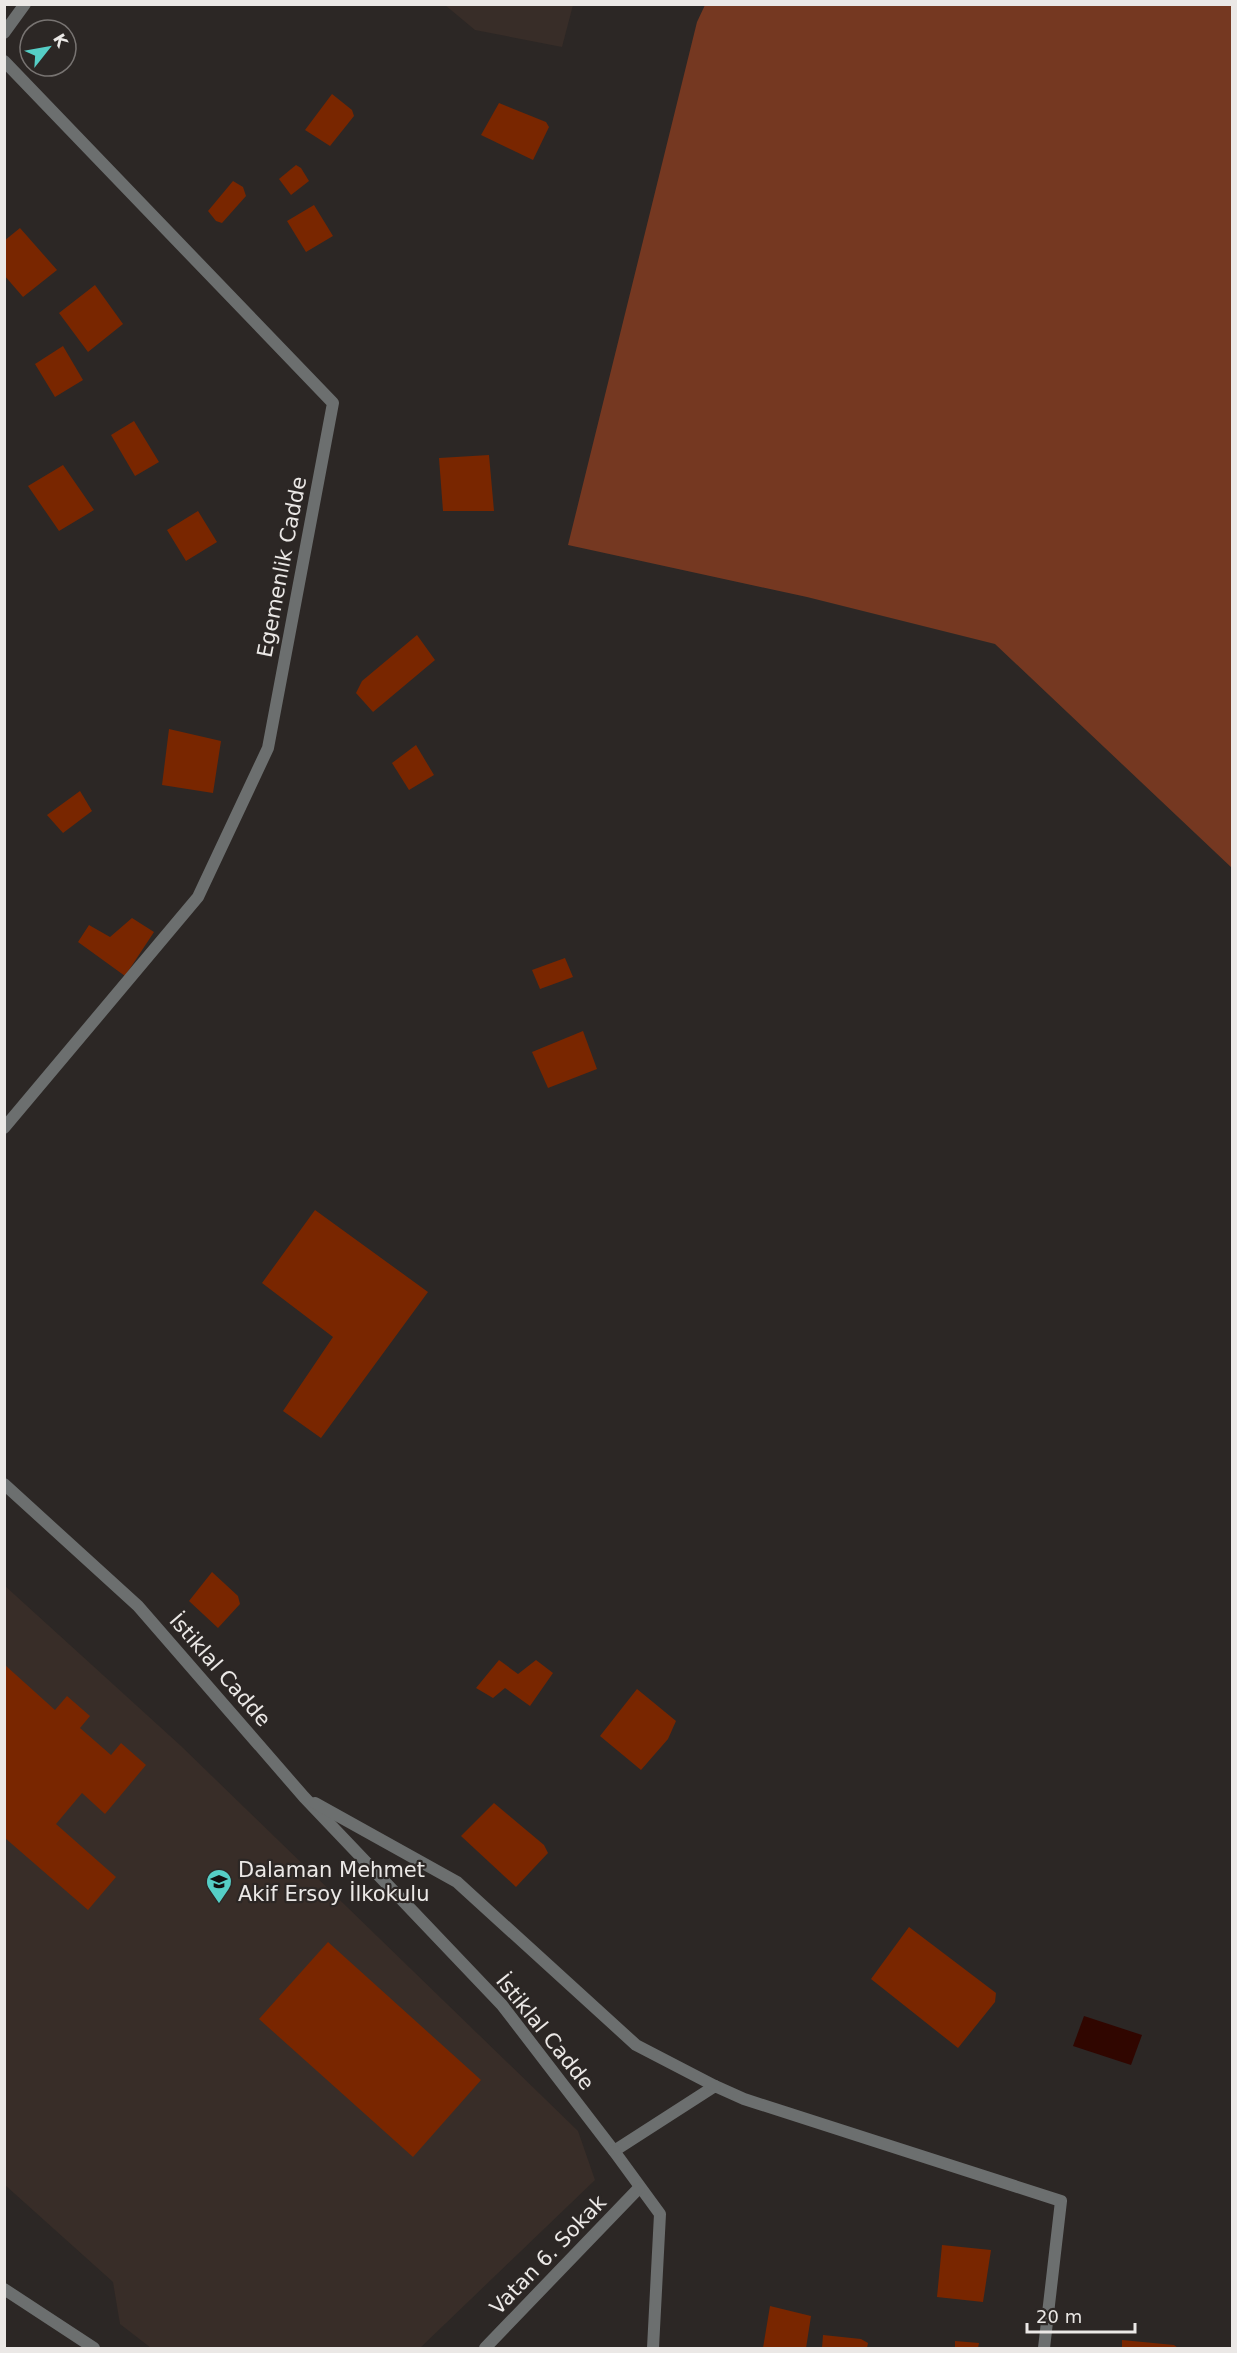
<svg xmlns="http://www.w3.org/2000/svg" width="1237" height="2353" font-family="'DejaVu Sans',sans-serif">
<rect width="100%" height="100%" fill="#2c2725"/>
<g fill="#382d28">
<path d="M445,5H573L562,47L475,30Z"/>
<path d="M4,1585L181,1746L578,2131L595,2180L420,2348H151L120,2324L113,2282L5,2185Z"/>
</g>
<path fill="#753821" d="M705,5H1232V868L995,644L807,597L568,545L697,22Z"/>
<path fill="#300600" d="M1084,2016L1142,2035L1131,2065L1073,2046Z"/>
<g fill="#792600">
<path d="M332,94L352,110L354,116L330,146L305,130Z"/>
<path d="M499,103L546,122L549,127L533,160L481,135Z"/>
<path d="M296,165L301,168L309,181L291,195L279,179Z"/>
<path d="M233,181L243,187L246,196L222,223L216,221L208,211Z"/>
<path d="M314,205L333,236L306,252L287,221Z"/>
<path d="M20,228L57,270L23,297L4,275V241Z"/>
<path d="M95,285L123,324L88,352L59,313Z"/>
<path d="M63,346L83,380L55,397L35,364Z"/>
<path d="M134,421L159,462L135,476L111,435Z"/>
<path d="M489,455L494,511H443L439,458Z"/>
<path d="M63,465L94,510L59,531L28,486Z"/>
<path d="M198,511L217,542L186,561L167,530Z"/>
<path d="M417,635L435,660L373,712L356,693L362,681Z"/>
<path d="M169,729L221,741L213,793L162,785Z"/>
<path d="M416,745L434,775L409,790L392,763Z"/>
<path d="M80,791L92,811L63,833L47,815Z"/>
<path d="M132,918L154,932L125,976L78,942L89,925L110,937Z"/>
<path d="M565,958L573,977L540,989L532,970Z"/>
<path d="M583,1031L597,1069L548,1088L532,1052Z"/>
<path d="M315,1210L428,1292L321,1438L283,1411L333,1337L262,1283Z"/>
<path d="M212,1572L238,1596L240,1604L218,1628L189,1601Z"/>
<path d="M499,1660L518,1674L536,1660L553,1673L530,1706L505,1688L493,1698L476,1688Z"/>
<path d="M5,1665L55,1710L67,1696L90,1716L80,1728L111,1755L121,1743L146,1765L105,1814L82,1793L56,1824L116,1877L88,1910L5,1838Z"/>
<path d="M637,1689L676,1721L668,1739L641,1770L600,1736Z"/>
<path d="M494,1803L544,1845L548,1853L516,1887L461,1836Z"/>
<path d="M909,1927L996,1993L995,2002L958,2048L871,1979Z"/>
<path d="M328,1942L481,2080L413,2157L259,2019Z"/>
<path d="M942,2245L991,2250L983,2302L937,2297Z"/>
<path d="M770,2306L811,2316L806,2348H763Z"/>
<path d="M823,2335L861,2339L868,2343L867,2348H822Z"/>
<path d="M1122,2340L1174,2345L1178,2348H1122Z"/>
<path d="M955,2341L979,2343L978,2348H955Z"/>
</g>
<g fill="none" stroke-linecap="round" stroke-linejoin="round">
<g stroke="#6c6f6f" stroke-width="12">
<path d="M4,33L25,4"/>
<path d="M4,61L333,403L268,748L198,897L4,1128"/>
<path d="M4,1484L138,1606L304,1797L502,2005L614,2151L715,2086L744,2099L1061,2201L1044,2348"/>
<path d="M315,1803L457,1882L636,2045L715,2086"/>
<path d="M614,2151L660,2214L653,2348"/>
<path d="M4,2289L94,2348"/>
<path d="M485,2348L639,2188"/>
</g>
</g>
<defs>
<symbol id="school-pin" viewBox="-11 -11 22 30"><path d="M0 17L-7.5 6A9.5 9.5 0 1 1 7.5 6Z" fill="#55cec6" stroke="#2c2725"/><path d="M0-5L7-2L0 1L-7-2ZM-4 1L0 2.5L4 1V4Q0 6-4 4Z" fill="#111"/></symbol>
</defs>
<g fill-rule="evenodd">
<use href="#school-pin" x="204" y="1867" width="30" height="40"/>
</g>
<g text-anchor="middle" dominant-baseline="central" stroke-width="4.5" stroke-linejoin="round" paint-order="stroke">
<g font-size="21" fill="#ebe8e6" stroke="#2c2725">
<text transform="translate(282 567) rotate(-79)">Egemenlik Cadde</text>
<text transform="translate(220 1670) rotate(49)">İstiklal Cadde</text>
<text transform="translate(545 2032) rotate(51)">İstiklal Cadde</text>
<text transform="translate(548 2255) rotate(-46)">Vatan 6. Sokak</text>
</g>
<g font-size="21" fill="#ebe8e6" stroke="#2c2725" text-anchor="start">
<text x="238" y="1870">Dalaman Mehmet<tspan x="238" dy="24">Akif Ersoy İlkokulu</tspan></text>
</g>
</g>
<rect width="1237" height="2353" fill="none" stroke="#ebe8e6" stroke-width="12"/>
<g transform="translate(48 48) rotate(59)"><circle r="28" fill="#2c2725" stroke="#787472" stroke-width="1.5"/>
<path d="M0-4.5L10 22L0 15L-10 22Z" fill="#55cec6"/>
<text y="-9" font-size="16" font-weight="bold" text-anchor="middle" fill="#ebe8e6">K</text>
</g>
<path d="M1027 2323v9h108v-9" fill="none" stroke="#ebe8e6" stroke-width="3"/>
<text x="1036" y="2323" font-size="18" fill="#ebe8e6" stroke="#2c2725" stroke-width="4.5" paint-order="stroke">20 m</text>
</svg>
